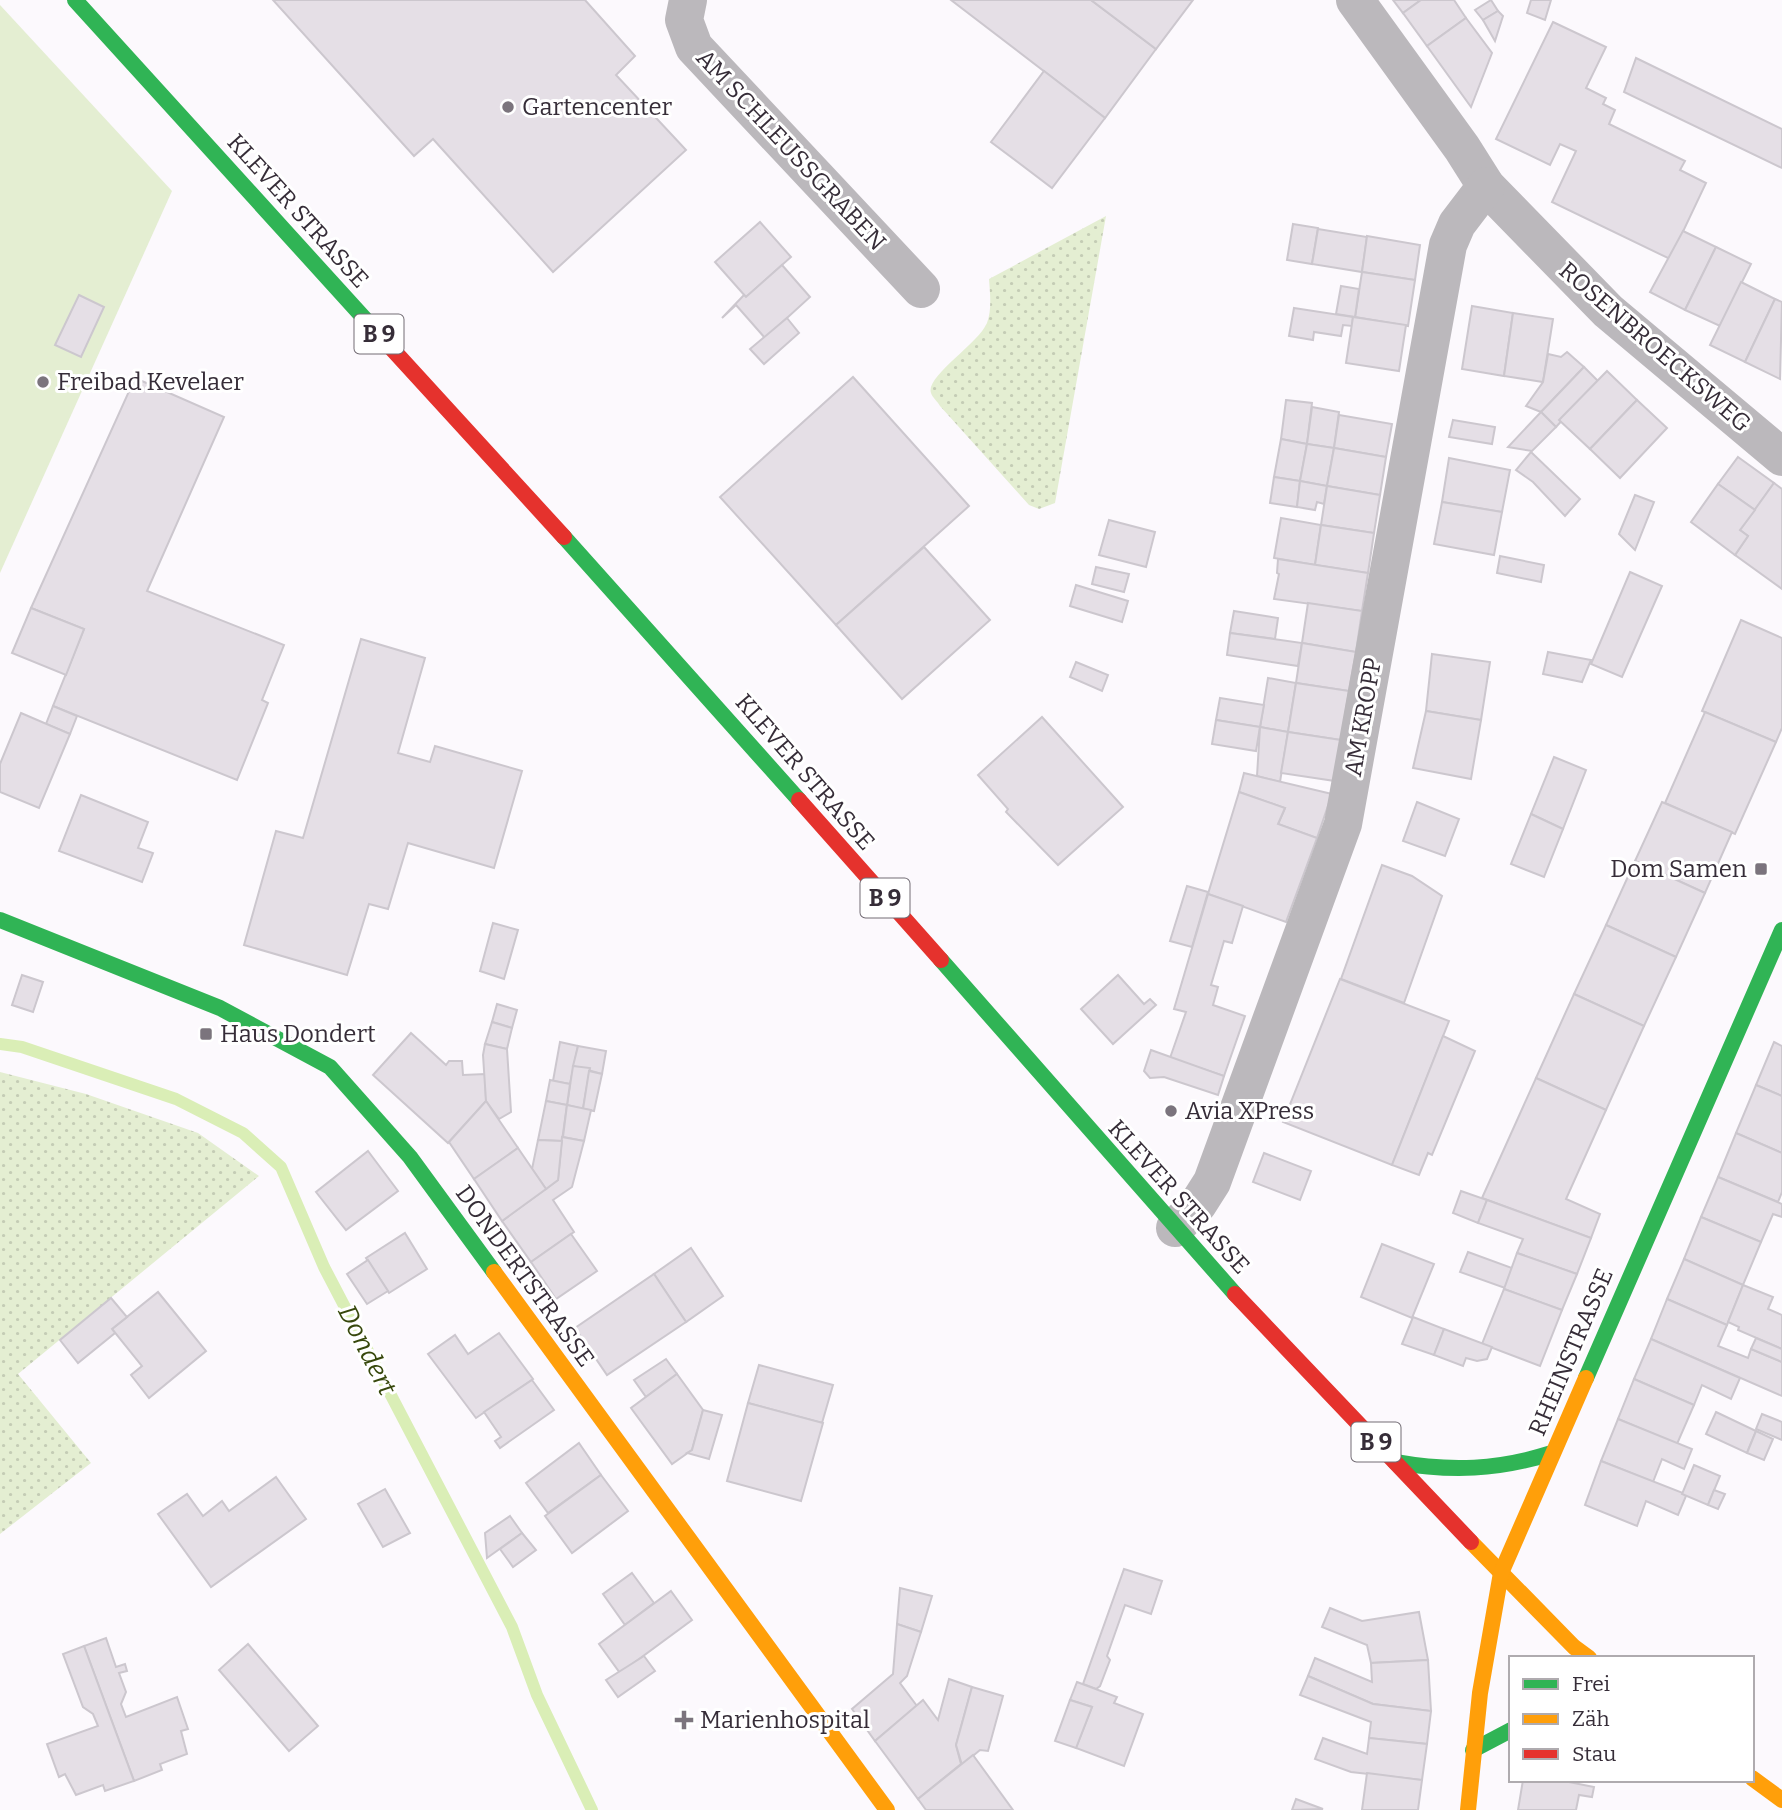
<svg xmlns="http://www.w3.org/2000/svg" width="1782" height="1810" font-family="Bitter,serif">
<defs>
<pattern id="park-dots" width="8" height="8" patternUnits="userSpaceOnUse" patternTransform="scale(1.75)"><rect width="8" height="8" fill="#e4eed2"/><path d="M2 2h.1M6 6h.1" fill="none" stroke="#c4ccb5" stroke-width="1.8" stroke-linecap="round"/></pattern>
</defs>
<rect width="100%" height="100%" fill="#fcf9fd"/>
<path fill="#e4eed2" d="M0,5L172,191L0,573Z"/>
<g fill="url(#park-dots)">
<path d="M1106,216L1055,503L1039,509L1029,505L940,406C938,402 932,397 931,393C925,377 978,344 987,323C992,309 990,294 989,279Z"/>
<path d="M0,1072L86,1094L198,1133L259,1176L18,1374L91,1463L0,1534Z"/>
</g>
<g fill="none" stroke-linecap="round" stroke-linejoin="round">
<path stroke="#daeeb6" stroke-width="12" d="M0,1044L22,1047L176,1099L243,1133L281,1167L324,1267L512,1627L537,1695L592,1810"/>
</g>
<g fill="#e5dfe6" stroke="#ccc7ce" stroke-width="2">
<path d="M273,0H585L635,56L616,75L686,150L553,272L433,139L414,156Z"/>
<path d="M951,0H1091L1156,49L1105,118Z"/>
<path d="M1091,0H1193L1156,49Z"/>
<path d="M1393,0H1421L1403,13Z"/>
<path d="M1421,0H1454L1466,18L1427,46L1403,13Z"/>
<path d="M1491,0L1498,11L1483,20L1475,10Z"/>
<path d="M1531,0H1551L1545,20L1527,13Z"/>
<path d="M1498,11L1503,16L1495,41L1483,20Z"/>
<path d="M1466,18L1492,53L1471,107L1427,46Z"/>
<path d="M1553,22L1606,47L1586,88L1606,98L1603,104L1615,110L1609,124L1685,161L1680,170L1706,183L1670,259L1552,202L1576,151L1560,144L1550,165L1496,139Z"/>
<path d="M1636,58L1782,129V168L1624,92Z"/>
<path d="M1044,71L1105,118L1052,188L991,142Z"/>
<path d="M760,222L791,257L746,297L715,262Z"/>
<path d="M1293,224L1318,228L1312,264L1287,260Z"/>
<path d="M1318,229L1367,237L1362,272L1312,264Z"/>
<path d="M1683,231L1716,247L1685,310L1650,292Z"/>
<path d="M1367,236L1420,245L1415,280L1362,272Z"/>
<path d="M1716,247L1751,264L1720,326L1685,310Z"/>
<path d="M782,265L810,297L765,338L736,305L722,318L744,295L746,297Z"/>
<path d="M1362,272L1415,280L1408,326L1355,317Z"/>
<path d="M1741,282L1775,299L1745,362L1710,345Z"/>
<path d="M1341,286L1359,289L1355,317L1336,314Z"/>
<path d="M79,295L104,307L81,357L55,345Z"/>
<path d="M1775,299L1782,302L1780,379L1745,362Z"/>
<path d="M1472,306L1513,313L1504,376L1462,369Z"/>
<path d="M1294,308L1353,317L1352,326L1343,325L1341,336L1314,332L1313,340L1289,336Z"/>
<path d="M1513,313L1553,319L1543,382L1504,376Z"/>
<path d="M1353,317L1406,325L1399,371L1346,363Z"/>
<path d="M787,318L799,333L764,364L750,349Z"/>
<path d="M1567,352L1584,367L1541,412L1526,406L1543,382L1548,354L1561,357Z"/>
<path d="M1584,367L1598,381L1556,427L1541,412Z"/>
<path d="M1607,371L1637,400L1590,449L1559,420Z"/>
<path d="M853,377L969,506L836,625L720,497Z"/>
<path d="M135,378L224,417L147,591L284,645L262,700L268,703L237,780L53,706L84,629L31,608Z"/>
<path d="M1286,400L1312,403L1307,444L1281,439Z"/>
<path d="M1637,400L1667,428L1620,478L1590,449Z"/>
<path d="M1312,407L1339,412L1334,448L1307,444Z"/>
<path d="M1541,412L1556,427L1532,451L1508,447Z"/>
<path d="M1339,415L1392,424L1386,457L1334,448Z"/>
<path d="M1453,420L1495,427L1492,444L1449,437Z"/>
<path d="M1281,439L1307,444L1300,481L1274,477Z"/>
<path d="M1307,444L1334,448L1327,486L1300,481Z"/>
<path d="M1334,448L1386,457L1380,495L1327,486Z"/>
<path d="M1531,452L1580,499L1565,516L1533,482L1516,470Z"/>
<path d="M1738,457L1774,483L1755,510L1718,484Z"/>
<path d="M1449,458L1510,470L1502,512L1442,502Z"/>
<path d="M1274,477L1300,481L1297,507L1270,503Z"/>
<path d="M1300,481L1327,486L1324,504L1317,502L1315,510L1297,507Z"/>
<path d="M1774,483L1782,489V589L1735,555L1748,536L1740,530Z"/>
<path d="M1718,484L1755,510L1740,530L1748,536L1735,555L1691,522Z"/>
<path d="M1327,486L1380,495L1374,533L1321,525Z"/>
<path d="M1635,495L1654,502L1635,550L1619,534Z"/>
<path d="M1442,502L1502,512L1494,555L1434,544Z"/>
<path d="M1281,518L1321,525L1315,565L1274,558Z"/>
<path d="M1109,520L1155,532L1146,567L1099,555Z"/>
<path d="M1321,525L1374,533L1368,573L1315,565Z"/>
<path d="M924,547L990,620L902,699L836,625Z"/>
<path d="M1500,556L1544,565L1541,582L1497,573Z"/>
<path d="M1278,559L1368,573L1362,611L1274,599L1279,574L1277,573Z"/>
<path d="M1096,567L1129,574L1124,592L1092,584Z"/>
<path d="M1630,572L1662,586L1622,677L1591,664Z"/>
<path d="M1076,585L1128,601L1122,622L1070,606Z"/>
<path d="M1308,603L1362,611L1356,652L1302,643Z"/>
<path d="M31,608L84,629L66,675L12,653Z"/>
<path d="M1234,611L1278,618L1275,639L1230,633Z"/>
<path d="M1741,620L1782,638V728L1776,742L1702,711Z"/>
<path d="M1230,633L1302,643L1298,666L1227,655Z"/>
<path d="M361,639L425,658L398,753L430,762L435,746L522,771L494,868L408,843L388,909L369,904L347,975L244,945L276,831L303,838Z"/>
<path d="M1302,643L1356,652L1349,691L1296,683Z"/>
<path d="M1548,652L1591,660L1582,682L1543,674Z"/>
<path d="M1432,654L1490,662L1481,720L1426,711Z"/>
<path d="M1076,662L1108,675L1102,691L1070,677Z"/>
<path d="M1268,678L1296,683L1288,732L1260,727Z"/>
<path d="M1296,683L1349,691L1341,740L1288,732Z"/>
<path d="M1220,698L1264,705L1260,727L1216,720Z"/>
<path d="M53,706L77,716L70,734L46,724Z"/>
<path d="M1426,711L1481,720L1471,779L1413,768Z"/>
<path d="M1705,712L1776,742L1735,834L1665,803Z"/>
<path d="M21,713L70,734L39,808L0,792V764Z"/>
<path d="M1042,717L1123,807L1058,865L1006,812L1008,809L978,775Z"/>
<path d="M1216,720L1260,727L1256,751L1212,744Z"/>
<path d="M1260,727L1288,732L1280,782L1257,776Z"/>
<path d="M1288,732L1341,740L1335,781L1281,773Z"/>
<path d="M1554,757L1586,770L1563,829L1531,814Z"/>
<path d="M1244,773L1332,794L1317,838L1278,824L1285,808L1239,792Z"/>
<path d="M1239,792L1285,808L1278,824L1317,838L1286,922L1208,894Z"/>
<path d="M81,795L148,822L138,848L153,853L142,882L59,851Z"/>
<path d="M1417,802L1459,819L1445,856L1403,841Z"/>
<path d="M1662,802L1732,832L1705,893L1635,861Z"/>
<path d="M1531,814L1563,829L1544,877L1511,864Z"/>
<path d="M1635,861L1705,893L1676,957L1606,925Z"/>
<path d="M1382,865L1412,876L1442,896L1404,1003L1341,979Z"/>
<path d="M1187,886L1208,892L1192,947L1170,941Z"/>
<path d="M1208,894L1243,906L1232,943L1224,941L1211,985L1218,987L1213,1005L1245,1016L1224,1076L1170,1058L1186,1012L1174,1009Z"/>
<path d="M493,923L518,930L504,979L480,971Z"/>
<path d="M1606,925L1676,957L1644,1026L1574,994Z"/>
<path d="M22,975L43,982L33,1012L12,1005Z"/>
<path d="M1118,975L1144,1004L1150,999L1156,1005L1113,1044L1081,1009Z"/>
<path d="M1340,979L1449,1021L1392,1165L1283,1122Z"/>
<path d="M1574,994L1644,1026L1606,1110L1536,1078Z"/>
<path d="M497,1004L517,1010L512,1028L492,1022Z"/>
<path d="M492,1022L512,1028L507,1049L485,1044Z"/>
<path d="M411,1033L446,1065L449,1061H462L463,1075L485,1074L486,1101L448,1143L373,1075Z"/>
<path d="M1443,1036L1475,1051L1432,1155L1428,1153L1419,1175L1392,1165Z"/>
<path d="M560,1042L578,1046L570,1084L553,1081Z"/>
<path d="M1774,1042L1782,1046V1096L1756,1085Z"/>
<path d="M485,1044L507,1049L511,1112L499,1119L486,1101L483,1055Z"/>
<path d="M578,1046L606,1051L602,1074L573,1066Z"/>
<path d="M1151,1050L1224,1076L1218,1095L1164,1077L1150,1078L1144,1071Z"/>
<path d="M573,1066L590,1068L583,1109L567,1105Z"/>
<path d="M589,1071L602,1074L594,1111L583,1109Z"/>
<path d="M1536,1078L1606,1110L1566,1199L1600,1214L1591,1238L1482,1198Z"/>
<path d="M550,1080L570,1084L567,1105L546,1101Z"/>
<path d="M1756,1085L1782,1096V1153L1736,1133Z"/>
<path d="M486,1101L518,1148L474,1179L449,1142Z"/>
<path d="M546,1101L567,1105L562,1141L538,1140Z"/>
<path d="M567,1105L591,1110L584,1141L563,1137Z"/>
<path d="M1736,1133L1782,1153V1192L1778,1202L1718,1177Z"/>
<path d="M562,1137L584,1141L572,1187L553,1200L574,1232L531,1262L502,1221L558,1180Z"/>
<path d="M538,1140L562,1141L558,1180L546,1189L532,1169Z"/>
<path d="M518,1148L546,1189L502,1221L474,1179Z"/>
<path d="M368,1151L398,1191L346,1230L316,1192Z"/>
<path d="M1264,1153L1311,1171L1300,1200L1253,1182Z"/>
<path d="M1718,1177L1782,1204V1217L1773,1214L1761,1242L1701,1217Z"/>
<path d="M1461,1191L1487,1200L1478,1223L1453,1213Z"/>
<path d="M1487,1200L1591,1238L1577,1274L1517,1253L1523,1239L1478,1223Z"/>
<path d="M1701,1217L1761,1242L1743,1285L1684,1259Z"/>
<path d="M405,1233L427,1269L389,1293L366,1258Z"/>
<path d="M571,1234L597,1271L556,1299L531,1262Z"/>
<path d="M1382,1244L1434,1264L1412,1318L1361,1297Z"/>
<path d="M691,1248L723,1296L686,1322L654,1274Z"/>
<path d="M1468,1252L1512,1268L1505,1288L1460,1272Z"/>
<path d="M1517,1253L1577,1274L1562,1310L1504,1289Z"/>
<path d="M1684,1259L1743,1285L1727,1325L1667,1299Z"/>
<path d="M368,1260L388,1291L367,1304L347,1274Z"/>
<path d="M654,1274L686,1322L607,1375L575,1328Z"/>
<path d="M1743,1285L1773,1297L1768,1309L1782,1315V1349L1738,1330L1739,1327L1728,1322Z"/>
<path d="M1504,1289L1562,1310L1540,1366L1482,1344Z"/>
<path d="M158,1292L206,1351L149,1398L131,1375L142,1366L112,1329Z"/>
<path d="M111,1298L127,1317L112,1329L115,1333L78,1363L60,1340Z"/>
<path d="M1667,1299L1727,1325L1718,1346L1748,1358L1751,1349L1782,1362V1396L1651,1339Z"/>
<path d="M1413,1317L1444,1329L1434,1355L1402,1344Z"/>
<path d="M1444,1329L1492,1347L1487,1359L1477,1361L1466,1358L1463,1366L1434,1355Z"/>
<path d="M499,1333L533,1379L476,1418L428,1354L455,1335L468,1354Z"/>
<path d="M1756,1338L1782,1349V1362L1751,1349Z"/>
<path d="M1651,1339L1740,1378L1731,1399L1702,1385L1694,1405L1634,1379Z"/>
<path d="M666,1359L677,1374L646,1397L634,1380Z"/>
<path d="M759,1365L833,1385L822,1423L748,1403Z"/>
<path d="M677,1374L703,1410L692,1450L672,1464L631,1408Z"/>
<path d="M1634,1379L1694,1405L1677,1444L1618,1419Z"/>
<path d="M532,1380L554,1410L500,1448L495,1441L501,1437L484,1412Z"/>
<path d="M748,1403L823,1423L801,1501L727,1481Z"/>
<path d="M703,1410L722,1415L709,1459L687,1453L692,1450Z"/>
<path d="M1716,1412L1756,1431L1747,1453L1706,1434Z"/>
<path d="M1762,1414L1782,1422V1440L1756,1429Z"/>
<path d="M1618,1419L1692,1449L1684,1469L1662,1459L1653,1482L1601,1461Z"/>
<path d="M1756,1431L1773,1439L1764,1460L1747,1453Z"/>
<path d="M579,1443L601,1475L548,1513L526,1483Z"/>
<path d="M1601,1461L1683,1493L1686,1496L1678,1515L1646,1501L1637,1526L1585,1505Z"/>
<path d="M1694,1465L1720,1476L1708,1505L1682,1494Z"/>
<path d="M601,1475L628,1511L572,1553L545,1516Z"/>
<path d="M276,1477L306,1519L211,1587L158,1514L187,1494L203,1516L222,1501L229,1511Z"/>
<path d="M385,1489L410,1533L383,1547L358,1504Z"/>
<path d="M1714,1490L1725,1494L1718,1509L1708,1505Z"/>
<path d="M510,1516L522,1533L487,1558L485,1533Z"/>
<path d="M522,1533L536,1550L513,1567L500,1549Z"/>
<path d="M1124,1569L1162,1581L1151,1614L1125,1605L1107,1656L1110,1660L1100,1686L1096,1689L1083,1684Z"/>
<path d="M632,1573L654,1603L625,1625L603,1594Z"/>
<path d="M900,1588L932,1596L921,1632L897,1624Z"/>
<path d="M671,1591L692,1620L620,1673L599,1644Z"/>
<path d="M1330,1608L1362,1621L1419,1612L1428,1660L1371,1663L1367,1645L1322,1627Z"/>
<path d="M897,1624L921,1632L907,1676L900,1683L917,1706L875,1741L852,1709L893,1674Z"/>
<path d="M106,1638L116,1667L125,1664L127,1671L119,1673L126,1692L121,1704L126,1717L177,1697L188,1729L181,1731L187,1754L160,1764L162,1770L134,1781L84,1646Z"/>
<path d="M248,1644L318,1726L289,1751L219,1670Z"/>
<path d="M84,1646L134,1781L105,1791L103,1785L76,1795L65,1774L59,1777L47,1744L98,1726L93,1714L83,1707L63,1654Z"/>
<path d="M644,1656L655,1671L618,1697L606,1680Z"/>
<path d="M1315,1658L1372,1682L1371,1663L1428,1660L1431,1711L1373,1704L1308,1676Z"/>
<path d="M1308,1676L1373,1704L1431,1711L1427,1744L1369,1738L1371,1722L1300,1695Z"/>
<path d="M949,1679L972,1687L956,1745L961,1764L918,1799L875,1741L923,1700L938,1720Z"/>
<path d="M1077,1682L1117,1697L1114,1703L1143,1714L1124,1766L1076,1748L1092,1707L1070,1700Z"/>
<path d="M972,1687L1003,1696L988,1751L980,1750L962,1765L956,1745Z"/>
<path d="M1070,1700L1092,1707L1076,1748L1055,1741Z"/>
<path d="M1323,1738L1367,1754L1369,1738L1427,1744L1422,1780L1351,1772L1315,1759Z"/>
<path d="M973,1755L1013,1810H926L918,1799Z"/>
<path d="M1367,1773L1422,1780L1418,1810H1362Z"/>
<path d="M1523,1780H1559L1594,1787L1592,1797L1579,1795L1576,1810H1518Z"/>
<path d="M1296,1799L1323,1809L1292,1810Z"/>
</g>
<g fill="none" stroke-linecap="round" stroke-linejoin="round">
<g stroke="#bbb8bc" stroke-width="38">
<path d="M688,0L684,20L694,47L921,289"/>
<path d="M1355,0L1462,148L1486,186L1608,311L1782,457"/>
<path d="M1175,1228L1198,1204L1212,1182L1343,824L1448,245L1457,224L1486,186"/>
</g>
<g stroke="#30b455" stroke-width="16">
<path d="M75,0L383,339"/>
<path d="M564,537L799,800"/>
<path d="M0,920L220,1008L330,1067L410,1157L494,1272"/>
<path d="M941,960L1235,1294"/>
<path d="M1586,1378L1782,930"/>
<path d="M1395,1462C1451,1472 1498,1470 1552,1453"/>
<path d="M1473,1750L1511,1730"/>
</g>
<g stroke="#ff9f0a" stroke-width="16">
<path d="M494,1272L887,1810"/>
<path d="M1471,1542L1574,1647L1589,1658"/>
<path d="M1752,1778L1782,1800"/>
<path d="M1468,1810L1480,1693L1501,1573L1586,1378"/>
</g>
<g stroke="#e5322d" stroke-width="16">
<path d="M383,339L564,537"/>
<path d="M799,800L941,960"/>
<path d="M1235,1294L1471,1542"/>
</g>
</g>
<g fill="#7b747d" stroke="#fff" stroke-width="2.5">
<circle cx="508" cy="107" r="7"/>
<circle cx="43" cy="382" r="7"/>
<rect x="1754" y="862" width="14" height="14" rx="3.5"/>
<rect x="199" y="1027" width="14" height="14" rx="3.5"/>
<circle cx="1171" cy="1111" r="7"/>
<path d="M680.5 1709.5h7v7h7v7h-7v7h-7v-7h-7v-7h7z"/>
</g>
<g text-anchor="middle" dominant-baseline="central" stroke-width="6" stroke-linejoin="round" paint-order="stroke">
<g fill="#fff" stroke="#726c74" stroke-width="2">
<rect x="354.5" y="314.5" width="49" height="39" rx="5"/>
<rect x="860.5" y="878.5" width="49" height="39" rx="5"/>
<rect x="1351.5" y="1422.5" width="49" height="39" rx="5"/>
</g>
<g font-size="23" font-weight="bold" fill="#362d38">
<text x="379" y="334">B 9</text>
<text x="885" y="898">B 9</text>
<text x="1376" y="1442">B 9</text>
</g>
<g font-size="24" fill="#362d38" stroke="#fff" text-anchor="start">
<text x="522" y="107">Gartencenter</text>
<text x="57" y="382">Freibad Kevelaer</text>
<text x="1747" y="869" text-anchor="end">Dom Samen</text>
<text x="220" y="1034">Haus Dondert</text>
<text x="1185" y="1111">Avia XPress</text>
<text x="700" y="1720">Marienhospital</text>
</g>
<g font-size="24" fill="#362d38" stroke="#fff">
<text transform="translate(791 150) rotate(47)">AM SCHLEUSSGRABEN</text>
<text transform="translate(298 211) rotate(48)">KLEVER STRASSE</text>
<text transform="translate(1655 347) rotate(41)">ROSENBROECKSWEG</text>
<text transform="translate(1363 717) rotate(-80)">AM KROPP</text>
<text transform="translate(805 772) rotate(49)">KLEVER STRASSE</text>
<text transform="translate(1179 1197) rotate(48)">KLEVER STRASSE</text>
<text transform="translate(525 1276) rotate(54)">DONDERTSTRASSE</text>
<text transform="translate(1571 1352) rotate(-67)">RHEINSTRASSE</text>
</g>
<g font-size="26" font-style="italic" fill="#37480c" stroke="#fff">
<text transform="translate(367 1350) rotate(63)">Dondert</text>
</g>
</g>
<rect x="1509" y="1656" width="245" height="126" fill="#ffffff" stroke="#afabaf" stroke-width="2"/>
<rect x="1523" y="1679" width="35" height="10" fill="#30b455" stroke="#afabaf" stroke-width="2"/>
<text x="1572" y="1691" font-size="21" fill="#362d38">Frei</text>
<rect x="1523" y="1714" width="35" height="10" fill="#ff9f0a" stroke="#afabaf" stroke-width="2"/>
<text x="1572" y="1726" font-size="21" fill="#362d38">Zäh</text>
<rect x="1523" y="1749" width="35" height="10" fill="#e5322d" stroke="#afabaf" stroke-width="2"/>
<text x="1572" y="1761" font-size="21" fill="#362d38">Stau</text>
</svg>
